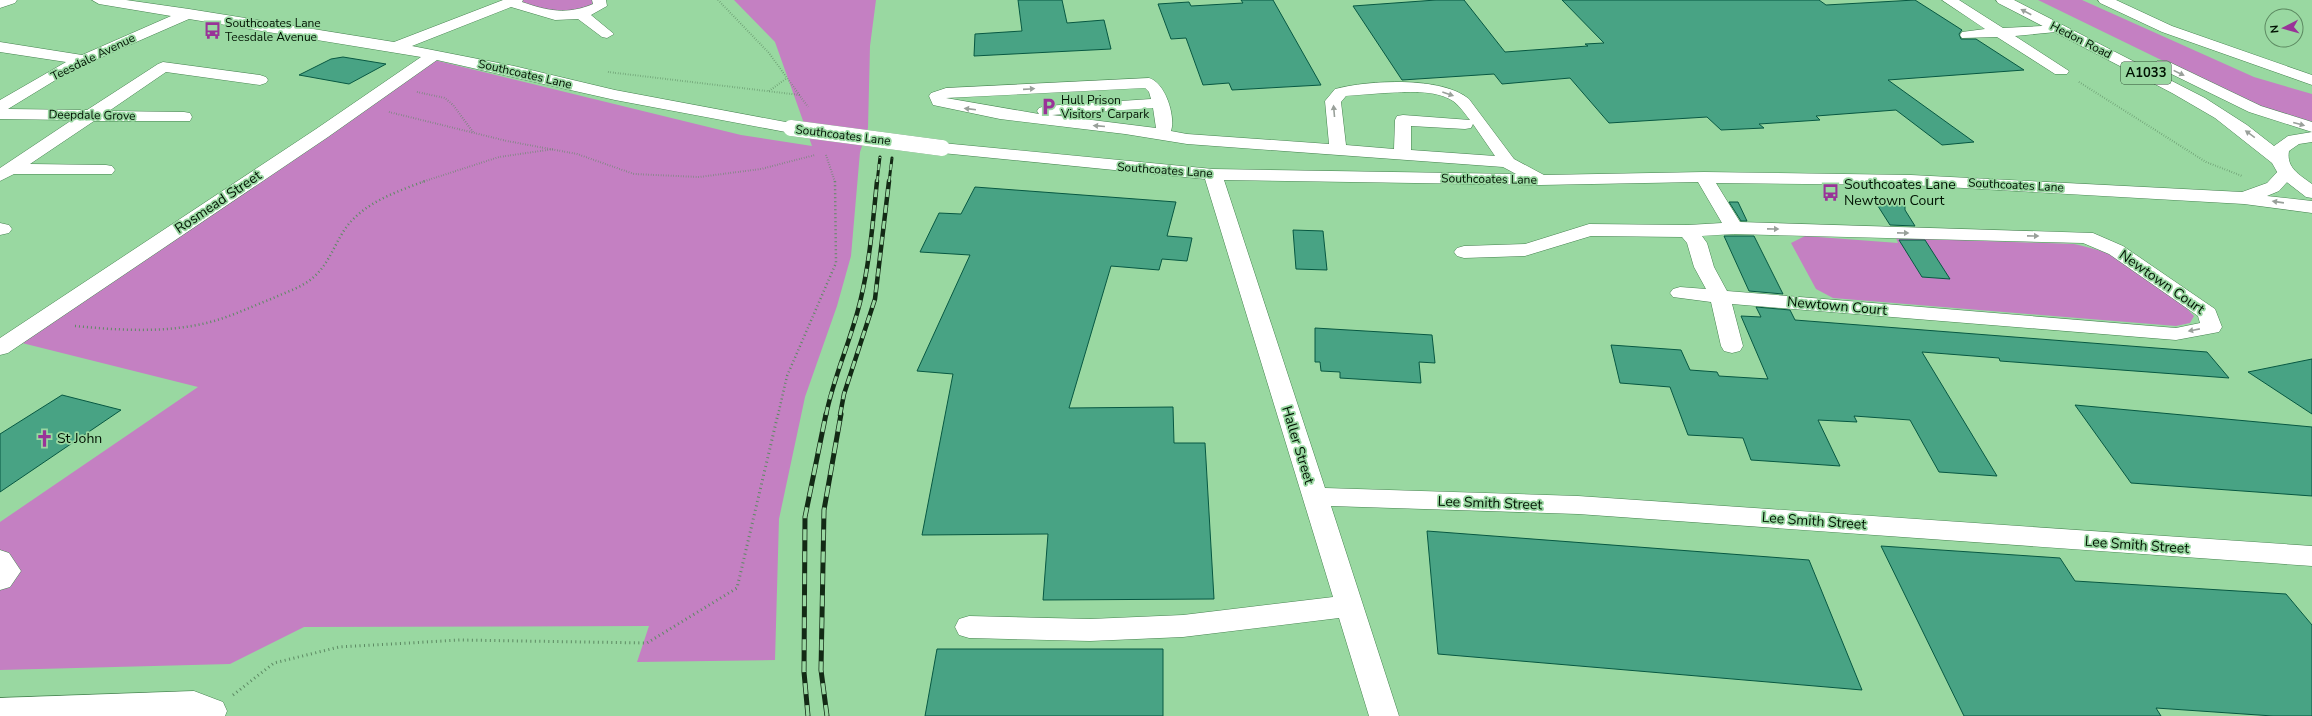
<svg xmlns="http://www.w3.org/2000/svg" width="2312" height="716" font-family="'Nunito Sans',sans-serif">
<rect width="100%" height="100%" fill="#99d8a1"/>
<g fill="#c480c2">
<path d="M516,0H599L600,6L554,17Z"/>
<path d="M734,0H876L870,46L868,128L860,152L851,256L837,306L805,397L779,519L775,660L637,662L649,626L304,627L230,664L0,670V522L198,387L18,342L434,60L741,135L812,146L775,42Z"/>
<path d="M2038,0H2082L2254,77L2312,94V122L2266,111Z"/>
<path d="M1805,236L1898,243L1896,238L2074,244C2083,246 2092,248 2101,251C2128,260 2175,294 2194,316L2190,323L2176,326L1833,298L1816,289L1791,243Z"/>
</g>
<g fill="#48a384" stroke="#075842">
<path d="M1018,0H1062L1067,23L1104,20L1111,49L974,56L975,34L1022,31Z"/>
<path d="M1241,0H1273L1321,85L1232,90L1229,83L1203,85L1186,38L1171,39L1158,4L1189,2L1191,6L1243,3Z"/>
<path d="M1436,0H1464L1505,52L1588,46L1585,44L1604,43L1562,0H1819L1826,5L1915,0L1962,30L1959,34L1961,39H1976L2024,70L1888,80L1974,142L1942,145L1896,110L1816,116L1820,120L1759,124L1764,128L1721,130L1707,117L1609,123L1570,78L1502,84L1494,74L1402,80L1353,6Z"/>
<path d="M343,57L386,64L349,84L299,75L331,59Z"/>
<path d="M975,187L1176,202L1167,236L1192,238L1187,261L1162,259L1159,270L1111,266L1069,408L1173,407L1174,443H1205L1214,599L1043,600L1048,534L922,535L953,374L917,371L970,255L920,252L939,213L961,214Z"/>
<path d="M1729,202H1738L1747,221H1741Z"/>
<path d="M1876,203H1905V210L1915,226L1890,225Z"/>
<path d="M1293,230L1323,231L1327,270L1296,269Z"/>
<path d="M1724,236H1754L1783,294L1749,291Z"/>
<path d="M1899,240H1925L1950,279L1922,277Z"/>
<path d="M1756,307L1790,310L1795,320L2207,352L2229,378L2000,361L1999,358L1922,352L1997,476L1939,472L1910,420L1854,416L1857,422L1818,420L1840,466L1751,460L1743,438L1688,435L1670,387L1620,383L1611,345L1681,350L1690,370L1717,372L1719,376L1768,379L1741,316L1761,317Z"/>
<path d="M1315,328L1432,335L1435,363L1419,362L1421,383L1340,378V372L1321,371L1320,362H1315Z"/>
<path d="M2312,359V414L2248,372Z"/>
<path d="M62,395L121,410L0,492V434Z"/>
<path d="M2075,405L2312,427V496L2131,483Z"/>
<path d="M1427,531L1809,560L1862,690L1438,654Z"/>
<path d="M1881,546L2060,558L2075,581L2286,594L2312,625V716H2273L2156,708L2161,716H1964Z"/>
<path d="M937,649H1163V716H925Z"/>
</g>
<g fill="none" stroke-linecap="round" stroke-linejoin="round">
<defs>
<g id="minor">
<path d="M0,0H17L15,3L0,8Z"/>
<path d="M92,0H126L189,9L394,42L503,0H523L522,2C548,11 567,15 593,4L592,0H606L607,6L591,15L614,34L607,38L602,37L578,19L555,20L511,7L412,46L514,66L615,90L791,123L797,124L799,128L797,132L791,133L615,100L437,60L328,137L8,353L0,355V338L316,129L421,57L189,19L72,70L8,109L87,110L158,64L163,62L260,75L266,77L268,80L266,83L260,85L166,72L109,111L184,112L190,113L192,117L190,121H94L30,164L106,165L112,166L115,170L112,174H14L0,181V168L72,120L0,119V100L66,62L0,52V42L82,55L171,16L99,4Z"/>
<path d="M1942,0H1959L2003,28L2061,25L2063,28L2061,31L2056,32L2015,36L2069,71L2067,74H2055L1997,37L1962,38L1960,35L1962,32L1985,29Z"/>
<path d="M2098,0H2116L2172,26L2312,75V85L2162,32L2100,3Z"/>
<path d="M1149,78C1165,82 1176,116 1171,131L1187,134L1329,144L1325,101L1335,89C1368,80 1442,76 1469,99L1514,159L1544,175L1704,172L1911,175L2242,192L2267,183L2280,169H2292L2295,173L2279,191L2267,196L2312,201V213L2244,204L1911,185L1716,183L1740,222L2093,233L2123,246L2215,309L2222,327L2219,332L2176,340L1732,304L1743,346L1740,351L1732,353L1724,351L1721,346L1711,302L1673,297L1670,293L1673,289L1680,287L1706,289L1694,267L1687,243L1682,237L1591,236L1525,256L1464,258L1457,256L1454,252L1457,248L1464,246L1525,244L1589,224L1688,225L1722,223L1698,182L1540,185L1224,180L1325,488L1578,496L2312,546V566L1578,514L1331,506L1399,716H1369L1339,618L1183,637L1090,641L969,638L959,635L955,627L959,619L969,616L1090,619L1183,615L1333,597L1205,179L942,153L936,152L933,148L936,144L942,143L1213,169L1516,174L1503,167L1187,144L1125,134L1000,119L933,105L929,96L931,93L946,88ZM1145,88L1149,92L1151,99L1045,106L1039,108L1037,111L1039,114L946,98ZM1385,93C1406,92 1434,89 1453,101C1460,106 1465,114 1470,120L1403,115L1397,116L1395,120L1394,149L1346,145L1341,102L1346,96ZM1153,108L1156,128L1052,115ZM1473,124L1495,156L1411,150V126L1465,129L1471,128ZM1734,234L2083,243L2109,254L2198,316L2200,323L2176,328L1727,291L1714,267L1707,243L1702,236Z"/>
<path d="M0,223L9,225L12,229L9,233L0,235Z"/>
<path d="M0,550L9,553L21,571L10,587L0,590Z"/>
<path d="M194,691L223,702L227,711L225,716H0V698Z"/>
</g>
<path id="highway" d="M1996,0H2014L2205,98L2247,125L2274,146L2288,136L2312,132L2249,112L2157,67L2154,64L2157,61H2167L2261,106L2312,122V142L2299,144L2289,151C2286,168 2300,175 2312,184V198L2306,197L2280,177L2272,163L2215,118L2172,93L1998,3Z"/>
</defs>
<use href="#minor" stroke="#45824f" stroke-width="1"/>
<use href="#highway" stroke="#45824f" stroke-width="1"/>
<g stroke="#5c8962" stroke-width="2" stroke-dasharray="0.5 2" stroke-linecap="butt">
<path d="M718,0L769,53L808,107"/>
<path d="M608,72L800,95"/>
<path d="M2079,82L2206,162L2242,176"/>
<path d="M769,91L787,78"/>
<path d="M417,92L445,98L453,105L473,132"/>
<path d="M389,112L507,141L577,154L634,174L699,177L761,169L815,155"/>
<path d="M826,155L835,182"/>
<path d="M422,182L499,157L554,149"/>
</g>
<g stroke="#5c8962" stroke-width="2.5" stroke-dasharray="1 3" stroke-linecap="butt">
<path d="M75,326C117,330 161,333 202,324C226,319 248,308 271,299C286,292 304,287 316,275C329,262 335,244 345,229C363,203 396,192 425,181"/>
<path d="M778,415L787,376L836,263L835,181"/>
</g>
<path stroke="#5c8962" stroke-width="3" stroke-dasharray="1 3.5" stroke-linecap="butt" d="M233,695L274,663L339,647L460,640L647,643L737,588L778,414"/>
<use href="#minor" fill="#fff" fill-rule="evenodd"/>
<use href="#highway" fill="#fff" fill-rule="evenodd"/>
<defs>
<g id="rail-far2">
<path d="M877,182L880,157"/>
<path d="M889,182L892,158"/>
</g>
<g id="rail-far1">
<path d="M826,415C834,375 852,338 861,298C870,260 873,220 877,181"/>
<path d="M840,415L844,394L875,299L889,181"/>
</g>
<g id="rail">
<path d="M808,716L804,672L805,517L826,414"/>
<path d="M827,716L821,670L824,510L841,414"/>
</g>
</defs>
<use href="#rail-far2" stroke="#132a15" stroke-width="3"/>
<use href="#rail-far1" stroke="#132a15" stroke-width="4.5"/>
<use href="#rail" stroke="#132a15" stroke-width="5"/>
<use href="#rail-far2" stroke="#99d8a1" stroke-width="2" stroke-dasharray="6" stroke-linecap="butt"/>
<use href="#rail-far1" stroke="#99d8a1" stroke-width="3" stroke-dasharray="8" stroke-linecap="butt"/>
<use href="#rail" stroke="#99d8a1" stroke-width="3.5" stroke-dasharray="11" stroke-linecap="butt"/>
<defs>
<path id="minor-bridge" d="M791,128L942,148"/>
</defs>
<use href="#minor-bridge" stroke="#45824f" stroke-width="16" stroke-linecap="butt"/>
<use href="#minor-bridge" stroke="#fff" stroke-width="16"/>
</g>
<defs><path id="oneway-solid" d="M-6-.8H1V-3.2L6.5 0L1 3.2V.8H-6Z"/></defs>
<g fill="#99a09a">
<use href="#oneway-solid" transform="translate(2026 12) rotate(-152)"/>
<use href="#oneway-solid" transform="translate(2179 73) rotate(26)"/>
<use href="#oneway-solid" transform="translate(1029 89) rotate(-4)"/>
<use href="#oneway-solid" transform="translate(1448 94) rotate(19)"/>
<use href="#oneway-solid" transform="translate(970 109) rotate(-173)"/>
<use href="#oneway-solid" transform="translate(1334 111) rotate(-95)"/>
<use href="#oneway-solid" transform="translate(2299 124) rotate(15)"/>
<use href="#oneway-solid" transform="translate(1099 126) rotate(-175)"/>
<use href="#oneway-solid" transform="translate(2250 134) rotate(-144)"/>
<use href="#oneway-solid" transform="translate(2278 202) rotate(-172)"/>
<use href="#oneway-solid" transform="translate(1773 229) rotate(1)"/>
<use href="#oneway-solid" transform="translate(1903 233) rotate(1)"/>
<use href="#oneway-solid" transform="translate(2033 236) rotate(1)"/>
<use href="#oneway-solid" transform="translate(2194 330) rotate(169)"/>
</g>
<defs>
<symbol id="bus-bare" viewBox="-9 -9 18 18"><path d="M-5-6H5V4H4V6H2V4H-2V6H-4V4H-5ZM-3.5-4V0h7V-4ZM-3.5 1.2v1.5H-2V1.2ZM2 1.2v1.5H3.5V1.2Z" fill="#993398" stroke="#99d8a1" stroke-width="2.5" paint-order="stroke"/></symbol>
<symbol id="parking-bare" viewBox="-9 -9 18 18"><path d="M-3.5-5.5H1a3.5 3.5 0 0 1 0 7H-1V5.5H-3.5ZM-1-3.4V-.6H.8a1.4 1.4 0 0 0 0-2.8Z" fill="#993398" stroke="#99d8a1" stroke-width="2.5" paint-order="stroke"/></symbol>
<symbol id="church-bare" viewBox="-9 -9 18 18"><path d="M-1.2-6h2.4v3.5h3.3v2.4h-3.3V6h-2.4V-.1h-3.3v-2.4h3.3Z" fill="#993398" stroke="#99d8a1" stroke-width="2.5" paint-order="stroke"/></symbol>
</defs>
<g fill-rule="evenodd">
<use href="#bus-bare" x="200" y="18" width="25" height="25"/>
<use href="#parking-bare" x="1036" y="94" width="25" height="25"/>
<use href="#bus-bare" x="1818" y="180" width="25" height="25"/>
<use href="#church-bare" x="32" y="426" width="25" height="25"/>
</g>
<g text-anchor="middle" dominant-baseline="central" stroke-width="3.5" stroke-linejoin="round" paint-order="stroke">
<g font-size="12" fill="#001202" stroke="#99d8a1" text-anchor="start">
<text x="225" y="23">Southcoates Lane<tspan x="225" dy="14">Teesdale Avenue</tspan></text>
<text x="1061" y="100">Hull Prison<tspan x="1061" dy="14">Visitors' Carpark</tspan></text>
</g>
<g font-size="12" fill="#001202" stroke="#99d8a1">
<text transform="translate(2081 40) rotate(27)">Hedon Road</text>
<text transform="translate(93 57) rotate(-26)">Teesdale Avenue</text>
<text transform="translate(525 74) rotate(13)">Southcoates Lane</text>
<text transform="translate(92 115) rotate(1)">Deepdale Grove</text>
<text transform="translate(843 135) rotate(7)">Southcoates Lane</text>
<text transform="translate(1165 170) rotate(4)">Southcoates Lane</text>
<text transform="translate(1489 179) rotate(1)">Southcoates Lane</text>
<text transform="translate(2016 185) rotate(3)">Southcoates Lane</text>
</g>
<rect fill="#99d8a1" stroke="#2e4d32" stroke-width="1" x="2121" y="62" width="50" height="22" rx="3"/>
<g font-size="13" font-weight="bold" fill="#001202">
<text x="2146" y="73">A1033</text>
</g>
<g font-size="14" fill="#001202" stroke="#99d8a1" text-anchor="start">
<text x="1844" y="184">Southcoates Lane<tspan x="1844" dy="16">Newtown Court</tspan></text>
<text x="57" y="438">St John</text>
</g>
<g font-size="14" fill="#001202" stroke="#99d8a1">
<text transform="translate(218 202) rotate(-34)">Rosmead Street</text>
<text transform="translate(2162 282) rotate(35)">Newtown Court</text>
<text transform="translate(1837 306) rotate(5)">Newtown Court</text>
<text transform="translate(1298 445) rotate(73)">Haller Street</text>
<text transform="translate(1490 503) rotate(2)">Lee Smith Street</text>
<text transform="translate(1814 521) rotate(4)">Lee Smith Street</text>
<text transform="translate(2137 545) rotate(4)">Lee Smith Street</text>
</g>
</g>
<g transform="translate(2284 28) rotate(264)"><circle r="19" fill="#99d8a1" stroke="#5c8961"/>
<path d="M0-3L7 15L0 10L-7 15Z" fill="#993398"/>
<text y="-6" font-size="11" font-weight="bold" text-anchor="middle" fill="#001202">N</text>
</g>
</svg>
